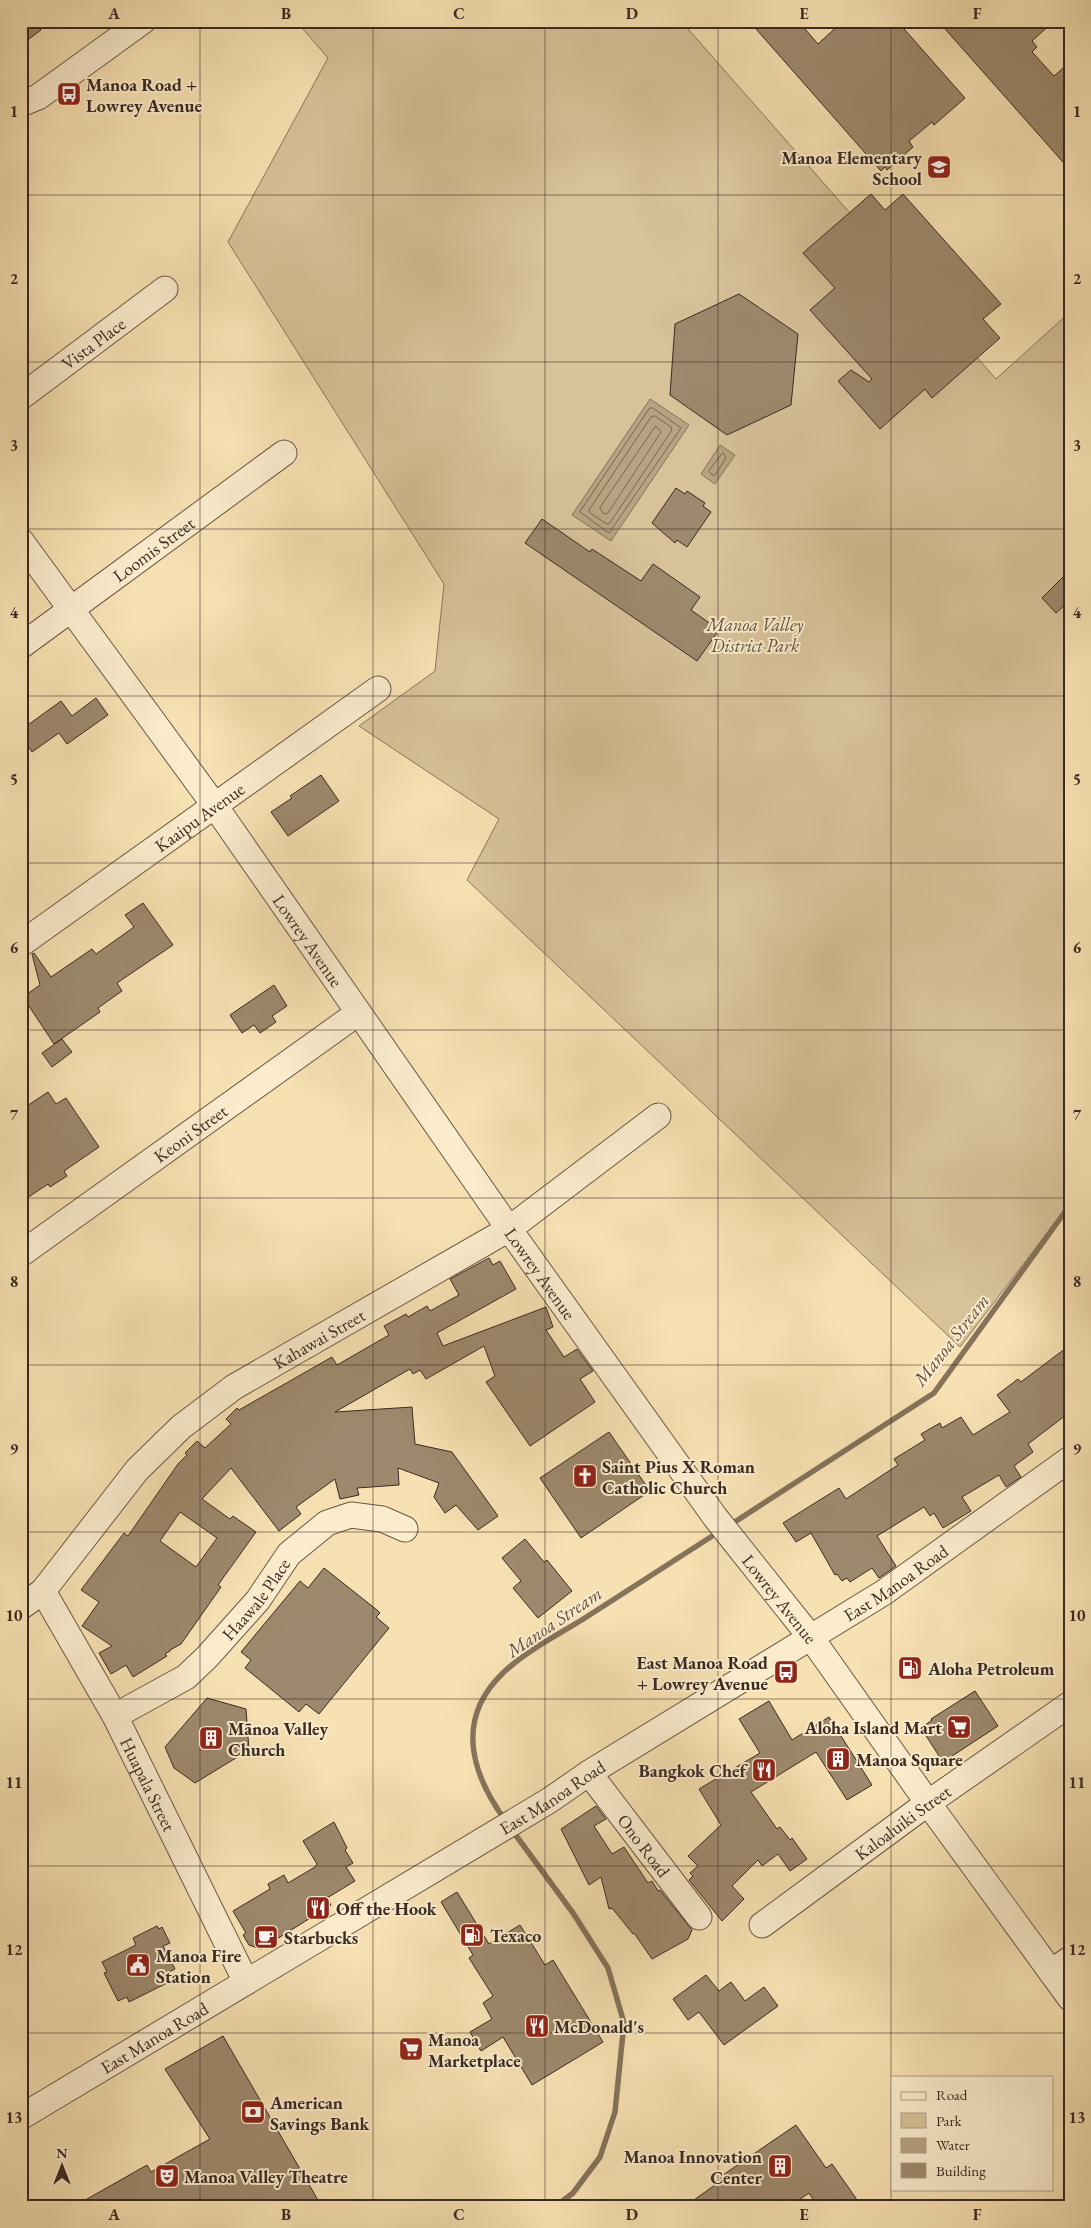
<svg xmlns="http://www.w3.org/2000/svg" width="1091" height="2228" font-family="'EB Garamond',serif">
<rect width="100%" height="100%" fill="#f7e1b2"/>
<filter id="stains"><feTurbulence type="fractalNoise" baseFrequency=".004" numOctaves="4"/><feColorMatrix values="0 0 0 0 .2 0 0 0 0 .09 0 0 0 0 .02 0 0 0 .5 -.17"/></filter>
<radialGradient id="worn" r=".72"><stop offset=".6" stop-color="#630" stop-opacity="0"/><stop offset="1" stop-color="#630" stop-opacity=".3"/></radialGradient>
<path fill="#d7c29a" stroke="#89765e" d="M296,21H681L996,379L1070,312V1203L960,1347L467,880L499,819L359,726L435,671L444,584L228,242L328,58Z"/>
<g fill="#b7a381" stroke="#85735b">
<path d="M650,399L689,425L611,541L572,515Z"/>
<path d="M720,445L735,455L715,484L701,474Z"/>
</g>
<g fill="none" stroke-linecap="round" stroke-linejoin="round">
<g stroke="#796652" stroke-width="1">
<path d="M650,408H653L681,428L609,533L580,512Z"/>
<path d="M655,416L671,427L672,430L610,523L607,524L590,513L589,510L651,417Z"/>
<path d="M656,426L661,432L608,513L604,514L600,508Z"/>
<path d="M723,453L726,458L715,475H712L709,471Z"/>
</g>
<g stroke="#85735b" stroke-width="5.5">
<path d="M730,1525L934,1393L1070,1205"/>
<path d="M505,1820C471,1773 455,1719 503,1673C527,1650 560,1634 588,1616C632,1588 676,1559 720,1531"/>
<path d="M512,1830L573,1913L608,1968L624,2023L615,2112L600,2157L573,2193L555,2207"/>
</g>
</g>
<g fill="#9d896d" stroke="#3b2a22" fill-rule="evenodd">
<path d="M21,21H34L41,30L21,45Z"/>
<path d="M749,21H798L818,44L843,21H853L858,27L865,21H897L965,98L934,125L932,122L909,141L913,147L887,170L885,167L881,171Z"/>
<path d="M938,21H1054L1032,41L1037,47L1032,52L1054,76L1070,62V170Z"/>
<path d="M871,194L885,210L903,194L1001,304L983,319L1000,338L932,398L925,389L880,429L838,381L851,370L869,382L872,379L810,310L835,288L803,253Z"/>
<path d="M739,294L798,334L791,405L727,435L670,395L675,324Z"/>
<path d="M676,488L685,494L687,491L705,503L703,506L711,512L687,547L677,540L675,543L652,523Z"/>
<path d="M542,519L590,552L592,549L641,581L653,564L700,597L691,610L719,630L697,661L525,543Z"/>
<path d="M1070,570V600L1056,613L1042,598Z"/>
<path d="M96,698L108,715L67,744L59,733L32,752L21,736V730L61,701L72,716Z"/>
<path d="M321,775L339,801L288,836L271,812L292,798L290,796Z"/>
<path d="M143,903L173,945L117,983L122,991L98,1008L100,1012L54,1044L23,997L40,985L32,954L34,953L51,977L92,949L96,954L134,927L125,915Z"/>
<path d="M274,985L287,1006L272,1016L276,1022L260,1033L254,1025L242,1033L230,1015Z"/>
<path d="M62,1039L72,1052L52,1067L42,1053Z"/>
<path d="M48,1092L56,1104L66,1098L99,1147L64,1171L67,1176L50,1187L48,1184L21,1202V1110Z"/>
<path d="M489,1258L493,1265L500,1261L516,1289L437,1333L443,1346L546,1307L553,1327L546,1330L564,1357L577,1349L593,1371L580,1379L595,1402L530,1446L486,1382L495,1376L484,1346L426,1379L420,1370L413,1374L410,1369L335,1412L412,1407L415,1444L452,1452L498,1516L478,1530L456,1505L445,1513L434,1497L439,1483L398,1468L399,1485L357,1488L359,1495L340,1499L335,1479L296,1507L301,1514L279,1531L231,1468L202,1499L230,1519L233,1516L256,1532L218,1585L221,1587L181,1644L170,1650V1651L165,1654L167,1656L133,1677L126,1665L111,1674L99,1653L112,1646L82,1626L99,1602L81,1590L124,1533L128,1536L178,1464L187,1455L185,1453L197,1441L205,1448L231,1424L226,1419L237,1408L239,1410L332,1357L337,1365L389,1335L384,1326L406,1314L408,1317L427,1306L430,1311L459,1295L450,1279ZM180,1512L217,1538L196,1567L160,1541Z"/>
<path d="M1070,1345V1412L1028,1444L1033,1452L1014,1466L1021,1477L1006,1487L999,1475L962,1497L971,1511L943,1528L934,1513L930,1516L924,1507L877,1536L896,1566L879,1578L872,1568L850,1582L847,1578L842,1581L837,1574L835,1575L811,1533L796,1542L783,1523L839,1488L846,1499L898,1465L894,1459L925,1440L921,1434L940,1423L942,1428L961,1417L973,1435L1010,1412L997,1395L1018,1379L1021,1382Z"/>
<path d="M609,1432L650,1491L581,1538L540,1478Z"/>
<path d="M525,1539L544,1562L547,1560L572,1591L538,1618L513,1588L521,1581L502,1558Z"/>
<path d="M324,1568L377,1610L380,1613L376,1617L389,1628L319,1714L306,1704L299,1712L245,1668L251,1660L241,1652L300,1581L308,1588Z"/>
<path d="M975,1691L998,1726L943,1762L921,1728L932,1720L931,1719Z"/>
<path d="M207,1698L246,1709L249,1750L195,1783L174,1768L165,1747Z"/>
<path d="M769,1701L792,1740L829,1717L872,1785L847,1800L816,1752L751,1792L777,1829L780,1827L790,1840L792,1838L807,1859L790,1871L778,1854L762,1866L758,1860L732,1886L744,1899L722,1921L689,1880L693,1876L690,1873L698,1866L688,1856L721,1825L699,1789L760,1753L739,1719Z"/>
<path d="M596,1806L606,1819L594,1826L612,1854L624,1847L648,1883L652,1881L658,1891L660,1890L692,1930L688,1939L652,1959L634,1933L633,1934L612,1908L609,1909L601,1877L589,1885L561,1829Z"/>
<path d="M334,1822L347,1848L345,1850L353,1863L346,1867L355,1881L327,1898L331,1905L261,1949L249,1945L243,1935L246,1933L233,1911L270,1889L268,1884L284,1875L288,1883L315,1867L317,1864L303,1841Z"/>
<path d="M457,1892L489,1944L520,1925L545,1965L553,1960L603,2042L532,2085L503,2037L481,2051L470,2032L492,2019L483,2003L493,1996L469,1958L473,1955L441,1902Z"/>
<path d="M157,1926L159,1929L162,1927L170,1943L163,1946L175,1969L163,1975L167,1983L129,2002L127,1997L118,2001L104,1973L107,1972L102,1962L136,1945L133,1938Z"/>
<path d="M706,1975L719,1991L731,1982L745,2001L764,1987L778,2006L724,2045L699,2012L688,2020L673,1999Z"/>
<path d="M223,2036L322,2207H73L147,2165L151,2172L210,2139L165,2069Z"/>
<path d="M796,2125L826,2168L832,2164L862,2207H818L809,2193L789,2207H684L722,2180L720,2177Z"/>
</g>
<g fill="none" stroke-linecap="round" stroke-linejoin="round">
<defs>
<g id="minor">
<path d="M21,104L38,97L143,21"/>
<path id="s1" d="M21,397L165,289"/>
<path id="s2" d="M21,541L215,806L509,1229L715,1517L812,1639L928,1803L1070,1998"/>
<path id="s3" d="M21,646L284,453"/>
<path id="s4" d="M21,944L378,689"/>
<path id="s5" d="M21,1254L358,1013"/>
<path id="s6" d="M43,1591L115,1716L246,1982"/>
<path id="s7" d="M21,1607L43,1591L137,1470L181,1427L234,1387L509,1229L658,1116"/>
<path id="s8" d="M115,1716L186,1677L207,1657L258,1600L289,1554L327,1523L351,1515L382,1519L405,1529"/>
<path id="s9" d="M589,1773L699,1917"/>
<path id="s10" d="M762,1925L928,1803L1070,1704"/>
<path d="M1051,1972L1070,1959"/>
<path id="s11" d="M21,2117L550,1800L589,1773L883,1593L1070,1459"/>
</g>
</defs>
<use href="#minor" stroke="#6a5846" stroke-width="27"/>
<use href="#minor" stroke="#faeccd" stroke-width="25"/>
</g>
<path fill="none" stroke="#3b2a22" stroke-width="1" stroke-opacity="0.55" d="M200,21V2207M373,21V2207M545,21V2207M718,21V2207M891,21V2207M21,195H1070M21,362H1070M21,529H1070M21,696H1070M21,863H1070M21,1030H1070M21,1198H1070M21,1365H1070M21,1532H1070M21,1699H1070M21,1866H1070M21,2033H1070"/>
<defs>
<symbol id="bus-square" viewBox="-11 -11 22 22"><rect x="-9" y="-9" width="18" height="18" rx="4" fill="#8f2418" stroke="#faeccd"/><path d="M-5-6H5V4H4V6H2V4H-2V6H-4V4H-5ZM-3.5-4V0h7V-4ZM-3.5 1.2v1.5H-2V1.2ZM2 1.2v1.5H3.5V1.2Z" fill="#fff"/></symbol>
<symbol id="school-square" viewBox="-11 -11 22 22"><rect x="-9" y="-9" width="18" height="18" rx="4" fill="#8f2418" stroke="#faeccd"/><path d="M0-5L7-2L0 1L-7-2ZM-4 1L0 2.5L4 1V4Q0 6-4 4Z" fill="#fff"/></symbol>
<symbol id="church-square" viewBox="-11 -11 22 22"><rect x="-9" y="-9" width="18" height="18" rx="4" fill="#8f2418" stroke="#faeccd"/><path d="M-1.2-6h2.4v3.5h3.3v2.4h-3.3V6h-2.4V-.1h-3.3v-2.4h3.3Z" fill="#fff"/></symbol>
<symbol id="fuel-square" viewBox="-11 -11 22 22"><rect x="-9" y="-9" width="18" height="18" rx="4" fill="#8f2418" stroke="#faeccd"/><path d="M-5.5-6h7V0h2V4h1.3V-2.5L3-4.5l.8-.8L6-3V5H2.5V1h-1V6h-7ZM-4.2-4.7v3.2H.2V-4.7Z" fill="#fff"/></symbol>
<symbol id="supermarket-square" viewBox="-11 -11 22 22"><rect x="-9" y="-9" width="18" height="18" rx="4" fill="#8f2418" stroke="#faeccd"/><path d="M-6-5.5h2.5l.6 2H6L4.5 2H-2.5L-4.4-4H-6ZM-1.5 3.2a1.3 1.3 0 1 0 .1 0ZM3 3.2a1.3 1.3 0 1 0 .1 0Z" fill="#fff"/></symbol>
<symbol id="building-square" viewBox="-11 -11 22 22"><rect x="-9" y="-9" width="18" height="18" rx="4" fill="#8f2418" stroke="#faeccd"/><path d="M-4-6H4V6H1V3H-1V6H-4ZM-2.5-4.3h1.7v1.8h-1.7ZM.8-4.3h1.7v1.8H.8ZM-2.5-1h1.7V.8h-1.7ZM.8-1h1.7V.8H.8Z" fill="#fff"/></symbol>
<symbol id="restaurant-square" viewBox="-11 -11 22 22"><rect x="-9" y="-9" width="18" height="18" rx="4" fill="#8f2418" stroke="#faeccd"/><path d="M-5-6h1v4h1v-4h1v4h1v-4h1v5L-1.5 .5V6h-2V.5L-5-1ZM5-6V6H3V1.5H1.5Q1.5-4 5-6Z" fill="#fff"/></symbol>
<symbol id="cafe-square" viewBox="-11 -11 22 22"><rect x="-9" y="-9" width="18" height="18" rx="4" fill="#8f2418" stroke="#faeccd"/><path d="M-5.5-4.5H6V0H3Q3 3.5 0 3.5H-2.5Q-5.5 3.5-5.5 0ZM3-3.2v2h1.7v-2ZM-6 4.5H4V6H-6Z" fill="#fff"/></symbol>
<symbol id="civic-square" viewBox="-11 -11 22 22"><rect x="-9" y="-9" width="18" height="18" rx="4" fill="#8f2418" stroke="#faeccd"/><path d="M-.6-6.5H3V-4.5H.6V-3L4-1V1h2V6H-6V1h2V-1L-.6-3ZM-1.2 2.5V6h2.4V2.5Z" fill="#fff"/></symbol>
<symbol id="bank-square" viewBox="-11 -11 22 22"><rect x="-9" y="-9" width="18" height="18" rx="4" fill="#8f2418" stroke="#faeccd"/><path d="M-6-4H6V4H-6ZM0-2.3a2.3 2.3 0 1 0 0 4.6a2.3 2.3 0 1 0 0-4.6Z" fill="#fff"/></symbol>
<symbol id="theatre-square" viewBox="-11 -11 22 22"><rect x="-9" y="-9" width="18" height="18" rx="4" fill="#8f2418" stroke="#faeccd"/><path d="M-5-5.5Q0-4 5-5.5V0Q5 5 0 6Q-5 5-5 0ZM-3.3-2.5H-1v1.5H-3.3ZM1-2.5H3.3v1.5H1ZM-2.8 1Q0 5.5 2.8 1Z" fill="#fff"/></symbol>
</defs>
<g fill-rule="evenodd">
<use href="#bus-square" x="55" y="80" width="28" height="28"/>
<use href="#school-square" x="925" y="153" width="28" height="28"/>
<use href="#church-square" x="571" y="1462" width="28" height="28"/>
<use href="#fuel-square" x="896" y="1654" width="28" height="28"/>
<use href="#bus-square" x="772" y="1658" width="28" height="28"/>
<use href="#supermarket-square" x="945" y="1713" width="28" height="28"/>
<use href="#building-square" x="197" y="1724" width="28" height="28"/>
<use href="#building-square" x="824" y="1745" width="28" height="28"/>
<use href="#restaurant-square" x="750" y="1756" width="28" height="28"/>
<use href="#restaurant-square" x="304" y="1894" width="28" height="28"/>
<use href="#fuel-square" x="458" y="1921" width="28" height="28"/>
<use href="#cafe-square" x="252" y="1923" width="28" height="28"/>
<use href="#civic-square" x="124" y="1951" width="28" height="28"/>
<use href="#restaurant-square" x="523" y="2012" width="28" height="28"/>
<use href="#supermarket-square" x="397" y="2035" width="28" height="28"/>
<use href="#bank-square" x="239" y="2098" width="28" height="28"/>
<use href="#building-square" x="766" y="2152" width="28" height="28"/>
<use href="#theatre-square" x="153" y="2162" width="28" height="28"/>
</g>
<g text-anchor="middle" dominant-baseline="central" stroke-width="4" stroke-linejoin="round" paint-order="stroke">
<g font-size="18" font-weight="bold" fill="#3b2a22" stroke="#faeccd" text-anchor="start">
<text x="86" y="84">Manoa Road +<tspan x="86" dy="21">Lowrey Avenue</tspan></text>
<text x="922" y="157" text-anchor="end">Manoa Elementary<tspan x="922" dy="21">School</tspan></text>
<text x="602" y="1466">Saint Pius X Roman<tspan x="602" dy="21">Catholic Church</tspan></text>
<text x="768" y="1662" text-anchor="end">East Manoa Road<tspan x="768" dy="21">+ Lowrey Avenue</tspan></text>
<text x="928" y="1668">Aloha Petroleum</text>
<text x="942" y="1727" text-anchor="end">Aloha Island Mart</text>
<text x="228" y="1728">Mānoa Valley<tspan x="228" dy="21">Church</tspan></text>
<text x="856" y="1759">Manoa Square</text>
<text x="746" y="1770" text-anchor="end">Bangkok Chef</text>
<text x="336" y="1908">Off the Hook</text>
<text x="490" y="1935">Texaco</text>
<text x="284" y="1937">Starbucks</text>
<text x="156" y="1955">Manoa Fire<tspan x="156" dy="21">Station</tspan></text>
<text x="554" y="2026">McDonald's</text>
<text x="428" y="2039">Manoa<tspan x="428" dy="21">Marketplace</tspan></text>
<text x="270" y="2102">American<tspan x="270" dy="21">Savings Bank</tspan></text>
<text x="762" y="2156" text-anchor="end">Manoa Innovation<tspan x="762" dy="21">Center</tspan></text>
<text x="184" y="2176">Manoa Valley Theatre</text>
</g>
<g font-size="18" fill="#3b2a22" stroke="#faeccd">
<text stroke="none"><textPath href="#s1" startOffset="90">Vista Place</textPath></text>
<text stroke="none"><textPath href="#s3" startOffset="164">Loomis Street</textPath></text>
<text stroke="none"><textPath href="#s4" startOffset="219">Kaaipu Avenue</textPath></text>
<text stroke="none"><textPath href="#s2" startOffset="492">Lowrey Avenue</textPath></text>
<text stroke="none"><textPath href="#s5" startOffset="208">Keoni Street</textPath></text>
<text stroke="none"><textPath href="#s2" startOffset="898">Lowrey Avenue</textPath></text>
<text stroke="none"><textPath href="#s7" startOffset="406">Kahawai Street</textPath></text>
<text stroke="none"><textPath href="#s11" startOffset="1025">East Manoa Road</textPath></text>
<text stroke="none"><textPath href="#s8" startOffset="186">Haawale Place</textPath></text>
<text stroke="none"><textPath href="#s2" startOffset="1302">Lowrey Avenue</textPath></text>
<text stroke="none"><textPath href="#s6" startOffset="220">Huapala Street</textPath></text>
<text stroke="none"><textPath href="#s11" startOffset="620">East Manoa Road</textPath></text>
<text stroke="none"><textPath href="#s10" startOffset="174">Kaloaluiki Street</textPath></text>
<text stroke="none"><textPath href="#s9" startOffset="91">Ono Road</textPath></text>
<text stroke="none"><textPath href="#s11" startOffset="155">East Manoa Road</textPath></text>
</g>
<g font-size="18" font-style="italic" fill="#625040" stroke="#faeccd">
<text x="755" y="624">Manoa Valley<tspan x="755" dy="21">District Park</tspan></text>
</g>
<g font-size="19" font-style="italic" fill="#604e3e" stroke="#faeccd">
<text transform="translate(951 1340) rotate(-52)">Manoa Stream</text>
<text transform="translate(554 1622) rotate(-34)">Manoa Stream</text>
</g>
</g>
<rect width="1091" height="2228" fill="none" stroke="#f7e1b2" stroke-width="55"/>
<rect x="891" y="2076" width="162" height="115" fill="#faeccd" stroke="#ae9e89"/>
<rect x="901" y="2092" width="25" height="8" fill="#faeccd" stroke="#ae9e89"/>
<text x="936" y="2100" font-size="15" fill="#3b2a22">Road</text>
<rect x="901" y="2113" width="25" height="15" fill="#d7c29a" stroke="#ae9e89"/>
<text x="936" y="2126" font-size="15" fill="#3b2a22">Park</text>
<rect x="901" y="2138" width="25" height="15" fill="#b7a381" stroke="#ae9e89"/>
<text x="936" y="2150" font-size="15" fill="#3b2a22">Water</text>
<rect x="901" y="2163" width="25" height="15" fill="#9d896d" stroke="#ae9e89"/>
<text x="936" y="2176" font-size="15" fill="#3b2a22">Building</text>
<g transform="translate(62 2166)" stroke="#faeccd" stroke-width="4" paint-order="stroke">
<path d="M0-4L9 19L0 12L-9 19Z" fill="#3b2a22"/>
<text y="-8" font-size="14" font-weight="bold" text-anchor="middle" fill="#3b2a22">N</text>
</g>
<rect x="28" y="28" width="1036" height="2172" fill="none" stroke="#3b2a22" stroke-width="2"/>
<g font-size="16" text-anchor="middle" font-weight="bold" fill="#3b2a22">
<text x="114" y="19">A</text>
<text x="286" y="19">B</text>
<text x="459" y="19">C</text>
<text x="632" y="19">D</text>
<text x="804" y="19">E</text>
<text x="977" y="19">F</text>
<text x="14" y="117">1</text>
<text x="1077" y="117">1</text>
<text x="14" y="284">2</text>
<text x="1077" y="284">2</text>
<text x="14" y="451">3</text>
<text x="1077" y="451">3</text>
<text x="14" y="618">4</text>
<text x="1077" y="618">4</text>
<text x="14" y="785">5</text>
<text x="1077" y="785">5</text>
<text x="14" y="953">6</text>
<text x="1077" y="953">6</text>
<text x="14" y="1120">7</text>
<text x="1077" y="1120">7</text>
<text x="14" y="1287">8</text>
<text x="1077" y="1287">8</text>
<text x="14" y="1454">9</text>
<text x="1077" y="1454">9</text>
<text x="14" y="1621">10</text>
<text x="1077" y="1621">10</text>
<text x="14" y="1788">11</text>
<text x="1077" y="1788">11</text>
<text x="14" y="1955">12</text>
<text x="1077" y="1955">12</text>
<text x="14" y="2123">13</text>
<text x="1077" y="2123">13</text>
<text x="114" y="2220">A</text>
<text x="286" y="2220">B</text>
<text x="459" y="2220">C</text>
<text x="632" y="2220">D</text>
<text x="804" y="2220">E</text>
<text x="977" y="2220">F</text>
</g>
<rect width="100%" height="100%" filter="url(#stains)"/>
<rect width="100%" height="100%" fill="url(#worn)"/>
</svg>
